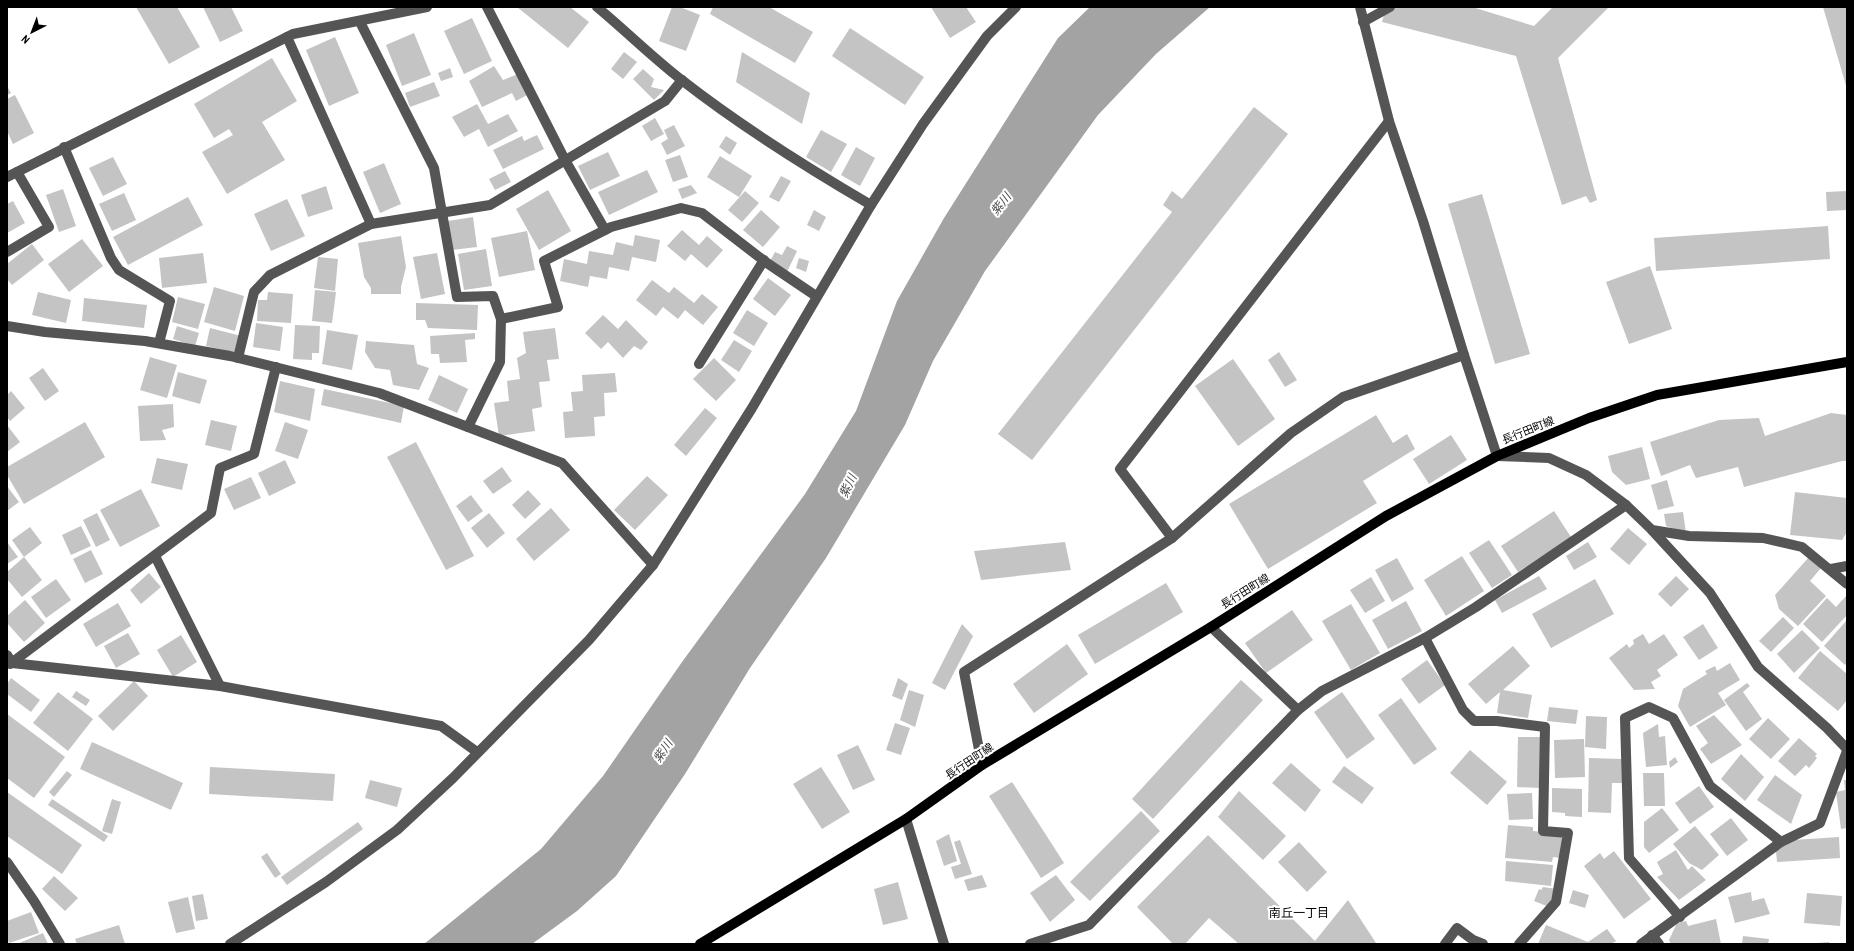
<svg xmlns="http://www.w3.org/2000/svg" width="1854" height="951" font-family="'Archivo Narrow','Noto Sans JP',sans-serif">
<rect width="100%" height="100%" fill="#fff"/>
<path fill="#a3a3a3" d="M1090,7H1210L1156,54L1098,115L985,271L933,361L905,425L826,558L750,668L685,774L616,876L577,911L532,944H424L541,849L603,776L682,662L805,494L856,411L897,301L944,218L1058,38Z"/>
<g fill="#c4c4c4">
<path d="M136,7H177L200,47L169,64Z"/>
<path d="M203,7H231L243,31L220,42Z"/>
<path d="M517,7H570L589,22L568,48Z"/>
<path d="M672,7H680L700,15L686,51L659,41Z"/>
<path d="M713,7H769L813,32L795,63L710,14Z"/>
<path d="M931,7H966L976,22L950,38Z"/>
<path d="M1386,7H1472L1534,26L1553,7H1609L1558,58L1597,200L1590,203L1586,196L1562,205L1516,56L1382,22Z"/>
<path d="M1823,7H1847V89Z"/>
<path d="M472,18L492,61L464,74L444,31Z"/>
<path d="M850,28L924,77L905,105L832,56Z"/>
<path d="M414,33L431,75L402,86L386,45Z"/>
<path d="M335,37L359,93L329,106L306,50Z"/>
<path d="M624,52L637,62L623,79L611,69Z"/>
<path d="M742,52L810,93L802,124L736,82Z"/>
<path d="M272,58L297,101L262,122L285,160L227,194L202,152L233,135L229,129L214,138L194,104Z"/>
<path d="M494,66L503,80L518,74L529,94L516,101L512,93L482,107L469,81Z"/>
<path d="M450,68L453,77L441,81L438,73Z"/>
<path d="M643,69L654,79L651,87L664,90L654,100L633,79Z"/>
<path d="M434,82L440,96L410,107L405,93Z"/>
<path d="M7,86L11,93L7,95Z"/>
<path d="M15,95L34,133L13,144L7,131V99Z"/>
<path d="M477,104L488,124L508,114L518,131L488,147L479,129L464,137L452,117Z"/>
<path d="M1254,107L1288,134L1032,460L998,434L1172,212L1163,205L1172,191L1182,199Z"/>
<path d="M655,118L664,134L651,141L642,126Z"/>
<path d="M674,125L685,146L667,155L661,143L668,139L664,130Z"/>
<path d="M821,130L847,144L831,172L806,157Z"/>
<path d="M537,135L544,149L503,169L493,150L522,136L524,141Z"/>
<path d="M726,136L737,143L730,155L719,147Z"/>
<path d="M856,147L875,158L860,186L841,175Z"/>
<path d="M608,152L620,176L590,190L578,166Z"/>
<path d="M680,155L688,177L673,182L665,160Z"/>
<path d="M720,156L752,176L739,197L707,177Z"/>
<path d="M113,157L127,184L103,196L89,168Z"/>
<path d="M384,163L401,204L380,213L363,172Z"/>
<path d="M647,170L658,192L609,215L598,192Z"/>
<path d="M505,171L511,182L495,190L489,179Z"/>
<path d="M781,176L791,181L779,202L769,197Z"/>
<path d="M691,185L697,193L682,199L678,189Z"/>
<path d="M326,186L333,209L308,217L301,195Z"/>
<path d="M63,189L76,226L59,232L46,195Z"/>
<path d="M548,190L571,231L539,250L516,209Z"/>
<path d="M745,191L759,203L742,222L728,210Z"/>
<path d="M1847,191V210L1827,211L1826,192Z"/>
<path d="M124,193L136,220L112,231L99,204Z"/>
<path d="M1482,194L1530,354L1495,364L1448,204Z"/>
<path d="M188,197L203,225L128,265L113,237Z"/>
<path d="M287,199L305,236L271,251L254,214Z"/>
<path d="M13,201L25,223L7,233V204Z"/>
<path d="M761,210L780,227L763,247L743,230Z"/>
<path d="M814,210L826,217L819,231L807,225Z"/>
<path d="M473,217L477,247L452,250L448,221Z"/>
<path d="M1828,226L1830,259L1656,271L1654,238Z"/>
<path d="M682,230L699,245L707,236L723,250L707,268L691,254L685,261L667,246Z"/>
<path d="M527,231L535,270L499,277L491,238Z"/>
<path d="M635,235L660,240L656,262L632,257L629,271L609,267L607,279L590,276L588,287L560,281L564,259L587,264L589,251L613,255L616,242L633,246Z"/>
<path d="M401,236L406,267L401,287V294H371V288L364,277L358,243Z"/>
<path d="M82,239L103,266L69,292L48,264Z"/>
<path d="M32,244L44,260L12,285L7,279V264Z"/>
<path d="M787,246L797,251L787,272L769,263L775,252L782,255Z"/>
<path d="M486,249L492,286L464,290L458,254Z"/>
<path d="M203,253L207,283L162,288L159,258Z"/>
<path d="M437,253L445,294L421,299L413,257Z"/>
<path d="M318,257L338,259L335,291L314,288Z"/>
<path d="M799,258L809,261L806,272L796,268Z"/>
<path d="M1650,266L1672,329L1629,344L1606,282Z"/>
<path d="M768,278L791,295L775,316L753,299Z"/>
<path d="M652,280L669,293L674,287L694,303L702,294L718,307L703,325L685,310L678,319L663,307L656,316L636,300Z"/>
<path d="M214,287L244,296L235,331L204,322Z"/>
<path d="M315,290L336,292L332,323L312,321Z"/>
<path d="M38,292L71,300L66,323L32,315Z"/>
<path d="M268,292L293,294L291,323L257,321L258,300H267Z"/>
<path d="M178,297L205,304L198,329L172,322Z"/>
<path d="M84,298L147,305L144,328L82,321Z"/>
<path d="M416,303L478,305L477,330L428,328L425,320H416Z"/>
<path d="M747,310L768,323L754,346L733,333Z"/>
<path d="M603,315L618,329L626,320L648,342L641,350L634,346L623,358L608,342L601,349L585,333Z"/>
<path d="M256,323L283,327L280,351L253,347Z"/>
<path d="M295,325L320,326L319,353H312V360L293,359Z"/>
<path d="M177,326L199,333L195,346L173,339Z"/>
<path d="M210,328L241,336L237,353L206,346Z"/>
<path d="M555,328L559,359L547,360L550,381L539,382L542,407L532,409L535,431L499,436L494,403L509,401L507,381L520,379L517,358L526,353L523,332Z"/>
<path d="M327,330L358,335L352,370L322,364Z"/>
<path d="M475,333V339L465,340L467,362L440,363L439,354H431L430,336Z"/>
<path d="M734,340L752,351L739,372L721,360Z"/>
<path d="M366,341L414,345L417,364L429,368L419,390L393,385L390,370L375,368L365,352Z"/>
<path d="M1279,352L1297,380L1285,387L1268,360Z"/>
<path d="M150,357L177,365L167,398L140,390Z"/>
<path d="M714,358L736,380L716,401L693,379Z"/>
<path d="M1233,359L1275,419L1238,446L1195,386Z"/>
<path d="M43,368L59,391L45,401L29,378Z"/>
<path d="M178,372L207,380L200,404L172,396Z"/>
<path d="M615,373L617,392L604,393L605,416L594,417L595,436L565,438L563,412L573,411L571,392L583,391L582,375Z"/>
<path d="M439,375L468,389L457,413L428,400Z"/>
<path d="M280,381L315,389L310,421L274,412Z"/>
<path d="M324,389L404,406L401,423L321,405Z"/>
<path d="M11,391L25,408L10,421L7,417V395Z"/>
<path d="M173,404L174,427L162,430L166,440L140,441L138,406Z"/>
<path d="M705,408L717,418L686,456L674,445Z"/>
<path d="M1831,413L1847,415V461H1842L1744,487L1738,467L1696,478L1690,465L1661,476L1650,442L1719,420L1759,418L1765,436Z"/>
<path d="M1376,415L1393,443L1407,434L1415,449L1363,481L1377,503L1268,569L1229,504Z"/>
<path d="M211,420L237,426L231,451L205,445Z"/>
<path d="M85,422L105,457L24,504L7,475V467Z"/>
<path d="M285,422L308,430L298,459L275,451Z"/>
<path d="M7,425L20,442L7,452Z"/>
<path d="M1451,435L1467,460L1429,484L1413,459Z"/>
<path d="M416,442L474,556L446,570L387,457Z"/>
<path d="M1642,447L1650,479L1626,485L1612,472L1608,456Z"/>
<path d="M157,458L188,464L182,490L151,483Z"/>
<path d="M285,460L296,483L269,496L258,473Z"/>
<path d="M502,467L512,481L493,494L483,481Z"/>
<path d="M647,476L668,495L635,530L614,510Z"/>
<path d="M251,477L261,498L234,510L224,489Z"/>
<path d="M1667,480L1674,506L1658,510L1651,485Z"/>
<path d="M7,486L19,502L7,511Z"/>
<path d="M141,489L160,526L120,547L100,510Z"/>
<path d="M528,490L541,504L525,519L512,505Z"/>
<path d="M1795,492L1847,498V532L1842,540L1790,535Z"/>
<path d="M471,495L483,511L468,522L456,506Z"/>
<path d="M551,508L570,530L534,561L516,539Z"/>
<path d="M1554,511L1571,537L1518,572L1501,546Z"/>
<path d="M1683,512L1686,533L1666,526L1664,514Z"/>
<path d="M97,513L110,540L96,547L83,520Z"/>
<path d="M489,513L505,533L487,548L471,528Z"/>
<path d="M81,526L91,546L71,555L62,535Z"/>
<path d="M30,527L42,543L24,557L42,580L22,597L7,579V572L24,557L12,540Z"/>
<path d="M1628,528L1647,544L1629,565L1610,549Z"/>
<path d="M1489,540L1512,575L1492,588L1469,553Z"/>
<path d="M7,542L18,557L7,564Z"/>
<path d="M1065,542L1071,570L981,580L974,551Z"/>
<path d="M1588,542L1597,557L1574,570L1566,556Z"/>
<path d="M91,550L103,574L85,583L73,559Z"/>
<path d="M1462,556L1484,591L1446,616L1424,580Z"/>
<path d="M1809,557L1821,568L1810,581L1826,596L1798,626L1779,609L1775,595Z"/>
<path d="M1397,558L1414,589L1392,602L1375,570Z"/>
<path d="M149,573L161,587L141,604L130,590Z"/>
<path d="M1539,576L1547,589L1502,613L1495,600Z"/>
<path d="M1676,576L1689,589L1671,607L1658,594Z"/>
<path d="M1371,577L1385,601L1365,613L1350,590Z"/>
<path d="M56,579L71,600L46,618L31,597Z"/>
<path d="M1595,579L1614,614L1551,648L1532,614Z"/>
<path d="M1166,583L1183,612L1095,664L1078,635Z"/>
<path d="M1847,595V615L1822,642L1803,624L1827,598L1836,607Z"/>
<path d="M25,600L45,623L24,642L7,623V616Z"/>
<path d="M1406,601L1422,631L1388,649L1372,620Z"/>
<path d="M118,603L131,626L96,647L83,624Z"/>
<path d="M1351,604L1380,653L1351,670L1322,621Z"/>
<path d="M1292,610L1313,640L1266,673L1245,643Z"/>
<path d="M1783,617L1794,628L1771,652L1759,641Z"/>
<path d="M1847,620V663L1845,665L1824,646Z"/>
<path d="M962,624L973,636L945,690L932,683Z"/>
<path d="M1703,624L1718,648L1699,660L1683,637Z"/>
<path d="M1802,630L1820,648L1794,673L1777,654Z"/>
<path d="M128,633L140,654L116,668L104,646Z"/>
<path d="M1643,634L1649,644L1664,634L1678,655L1657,670L1661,676L1651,682L1655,689L1634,690L1609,658L1627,644L1629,648L1634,644L1633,640Z"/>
<path d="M181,635L197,662L173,677L157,650Z"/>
<path d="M1067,644L1088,674L1034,713L1013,684Z"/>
<path d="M1513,646L1530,666L1503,690L1532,695L1528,718L1497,713L1500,692L1486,704L1468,684Z"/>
<path d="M1820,651L1847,674V700L1838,711L1798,678Z"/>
<path d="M1427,660L1445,685L1419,704L1401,679Z"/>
<path d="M1730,663L1740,680L1718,693L1726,705L1690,727L1678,706L1683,689L1707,674L1705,671L1715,666L1717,671Z"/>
<path d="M11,678L40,700L31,712L7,694V684Z"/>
<path d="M898,678L908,684L902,700L892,696Z"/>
<path d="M1241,680L1263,700L1153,819L1132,799Z"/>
<path d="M134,681L148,696L113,731L98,716Z"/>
<path d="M1747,683L1750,686L1743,692L1762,719L1746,731L1724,700Z"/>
<path d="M909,690L924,695L915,727L900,720Z"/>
<path d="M76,691L90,700L86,706L72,697Z"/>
<path d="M58,692L93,719L68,751L33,723Z"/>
<path d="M1342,692L1375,739L1347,759L1314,712Z"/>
<path d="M1401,698L1437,749L1414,765L1378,715Z"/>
<path d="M1549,707L1578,710L1576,724L1547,721Z"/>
<path d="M7,714L65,757L34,798L7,778Z"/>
<path d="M1714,715L1742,745L1711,764L1700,749L1708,743L1696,726Z"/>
<path d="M1586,716L1607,717L1606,749L1585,747Z"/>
<path d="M1768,718L1790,739L1771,759L1749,739Z"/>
<path d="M895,723L910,728L901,755L886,750Z"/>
<path d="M1658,724L1659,737L1665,736L1667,765L1646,767L1643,733Z"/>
<path d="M1518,737H1541L1540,788L1517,787Z"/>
<path d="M1799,738L1817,754L1815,756L1817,758L1809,768L1806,765L1795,776L1778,761Z"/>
<path d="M1584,739L1585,777L1555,778L1554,740Z"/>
<path d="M92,742L183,783L171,810L80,769Z"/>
<path d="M858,745L875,780L853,790L837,755Z"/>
<path d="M1470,750L1507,782L1487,805L1450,773Z"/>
<path d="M1741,754L1764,777L1745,801L1721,779Z"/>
<path d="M1675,757L1678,762L1670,768L1669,762Z"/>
<path d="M1589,758L1623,759V783H1612L1611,813L1588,812Z"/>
<path d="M1291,763L1321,790L1305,812L1272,783Z"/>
<path d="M1344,766L1374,788L1362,804L1332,782Z"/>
<path d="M210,767L335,774L333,801L209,794Z"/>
<path d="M821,767L850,812L822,829L793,784Z"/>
<path d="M67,771L72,775L54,797L49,792Z"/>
<path d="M1643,773H1664L1665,806H1644Z"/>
<path d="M1775,775L1802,795L1791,824L1757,800Z"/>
<path d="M370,780L402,788L397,807L365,798Z"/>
<path d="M1844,780H1847V828L1841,829L1836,792L1845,790Z"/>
<path d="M1012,782L1064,863L1041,878L989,796Z"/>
<path d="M1699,786L1714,807L1690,824L1675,803Z"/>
<path d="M1552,788L1582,789V817L1565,816V813L1552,812Z"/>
<path d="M1239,791L1286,836L1263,860L1218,817Z"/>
<path d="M7,792L82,845L62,874L7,836Z"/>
<path d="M1532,793L1533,819L1509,820L1507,794Z"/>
<path d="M52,799L108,836L104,842L48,805Z"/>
<path d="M112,799L121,802L112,834L102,831Z"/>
<path d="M1662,808L1679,830L1649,853L1644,847V822Z"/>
<path d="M1141,811L1160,831L1090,901L1070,882Z"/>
<path d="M1731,818L1748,840L1727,856L1710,834Z"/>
<path d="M358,822L363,829L287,885L281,877Z"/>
<path d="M1508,825L1533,827V831L1563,834L1561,858L1553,857L1552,862L1505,858Z"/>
<path d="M1695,826L1719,855L1702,870L1689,863L1673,844Z"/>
<path d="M949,834L957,861L944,866L936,841Z"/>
<path d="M1208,835L1315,941L1348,900L1376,943L1239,944L1209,918L1185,944H1173L1137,907Z"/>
<path d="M1839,837L1840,858L1777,862L1776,851L1794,840Z"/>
<path d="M960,840L972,874L955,879L951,867L961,864L954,842Z"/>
<path d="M1299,842L1327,872L1307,892L1278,862Z"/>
<path d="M1676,850L1688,870L1692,866L1706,880L1679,900L1657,877L1663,874L1657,862Z"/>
<path d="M1614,851L1651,899L1624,919L1584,866L1600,853L1604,859Z"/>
<path d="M267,853L281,874L275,878L261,857Z"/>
<path d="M1506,861L1553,865L1551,886L1505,881Z"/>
<path d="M982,875L987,887L968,891L964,880Z"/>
<path d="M1056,875L1075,900L1050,922L1030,893Z"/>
<path d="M54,876L78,898L65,911L42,889Z"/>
<path d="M898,882L908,919L883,925L874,889Z"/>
<path d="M1543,887L1557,889L1549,907L1534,901L1539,889L1541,890Z"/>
<path d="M1573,890L1589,895L1585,908L1569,903Z"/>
<path d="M1751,892L1752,901L1764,898L1770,914L1735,923L1728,897Z"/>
<path d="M1807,893L1842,896L1840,926L1804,923Z"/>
<path d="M203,894L208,919L196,921L192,896Z"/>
<path d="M188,897L195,929L176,933L168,902Z"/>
<path d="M31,912L39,933L9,943L7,938V921Z"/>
<path d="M1716,919L1721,944H1671L1669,940L1677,923L1686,921L1688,926Z"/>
<path d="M119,925L125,944H77L75,939Z"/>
<path d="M1546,925L1588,942L1607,929L1616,941L1611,944H1538Z"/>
<path d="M43,933L48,944H17Z"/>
<path d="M1743,936L1769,939L1768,944H1742Z"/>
<path d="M1829,942V944H1817V943Z"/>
</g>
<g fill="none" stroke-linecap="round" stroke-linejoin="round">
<g stroke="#555" stroke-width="10">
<path d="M487,7L565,160L605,230"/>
<path d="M597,7C626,31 653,58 683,81C742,127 806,167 871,205"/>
<path d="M1360,7L1389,121L1423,221L1464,355L1497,456L1549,458L1586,475L1626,505L1652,530L1689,536L1763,538L1802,547L1847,584"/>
<path d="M360,22L434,168L457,297L493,296L501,319L500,362L468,427"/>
<path d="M1363,22L1390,7"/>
<path d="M287,37L371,224"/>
<path d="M64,147L111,258L119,270L170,301L159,343"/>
<path d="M7,177L293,34L427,7"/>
<path d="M7,252L49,227L17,172"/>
<path d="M501,319L558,307L544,261L611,227L681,208L702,213L767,263L816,296"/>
<path d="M7,326L45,332L145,341L230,356L379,393L562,463L653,565"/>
<path d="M238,358L254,292L270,275L371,224L490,205L665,101L682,80"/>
<path d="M699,364L764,260"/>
<path d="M1652,530L1710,593L1758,667L1827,728L1847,749"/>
<path d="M1172,538L1120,469L1389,121"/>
<path d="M155,556L220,686"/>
<path d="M1831,569L1847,566"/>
<path d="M1211,627L1298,710"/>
<path d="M1425,638L1463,710L1474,721H1497L1545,727L1543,831L1568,833L1556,902L1519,944"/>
<path d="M7,655L12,663L220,686L441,726L477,752"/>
<path d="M10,664L211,513L220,468L254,454L276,367"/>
<path d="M982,765L964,672L1172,538L1291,433L1343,397L1464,355"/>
<path d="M906,819L944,944"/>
<path d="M7,862L34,901L60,944"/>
<path d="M1680,917L1629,858L1625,718L1649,707L1673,718L1710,786L1781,842"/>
<path d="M1652,935L1659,944"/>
<path d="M230,944L326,882L397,830L453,778L589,640L653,565L752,408L871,205L923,124L987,36L1016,7"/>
<path d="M1030,944L1089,925L1298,710L1322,691L1425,638L1476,607L1626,505"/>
<path d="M1445,944L1457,928L1473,940L1483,944"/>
<path d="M1641,944L1781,842L1820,823L1847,751"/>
</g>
<path stroke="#000" stroke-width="10" d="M700,944L906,819L982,765L1211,627L1386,516L1497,456L1589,418L1657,395L1847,362"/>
</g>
<g text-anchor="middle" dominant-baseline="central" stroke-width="4" stroke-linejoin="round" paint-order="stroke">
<g font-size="11" fill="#000" stroke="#fff">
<text transform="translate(1528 430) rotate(-22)">長行田町線</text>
<text transform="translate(1245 591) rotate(-32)">長行田町線</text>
<text transform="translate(969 761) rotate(-34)">長行田町線</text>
</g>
<g font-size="12" font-style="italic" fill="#444" stroke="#fff">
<text transform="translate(1001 204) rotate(-52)">紫川</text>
<text transform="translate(848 486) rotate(-65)">紫川</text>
<text transform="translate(663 751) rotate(-56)">紫川</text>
</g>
<g font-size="12" fill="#000" stroke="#fff">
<text x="1299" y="913">南丘一丁目</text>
</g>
</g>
<rect width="1854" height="951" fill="none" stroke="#000000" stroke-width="16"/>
<g transform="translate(32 32) rotate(222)" stroke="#ffffff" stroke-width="3" paint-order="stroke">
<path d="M0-3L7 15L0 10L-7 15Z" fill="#000000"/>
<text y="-6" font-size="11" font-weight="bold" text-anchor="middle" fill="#000000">N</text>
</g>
</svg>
